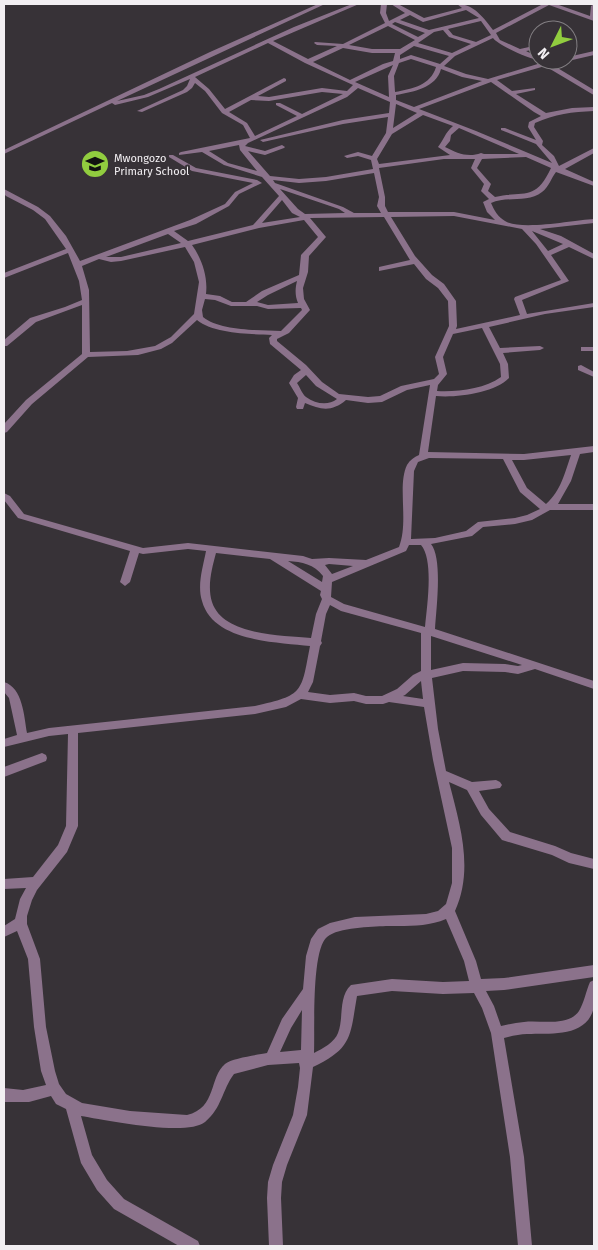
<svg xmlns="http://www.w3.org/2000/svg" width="598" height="1250" font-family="'Fira Sans',sans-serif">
<rect width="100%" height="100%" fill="#373237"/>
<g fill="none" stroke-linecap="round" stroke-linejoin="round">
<g fill="#8b728b" fill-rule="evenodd">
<path d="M318,4H325L117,101L144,95L159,89L294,27L352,4H359L273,41L308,59L337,46L317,45L314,43L315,42L343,44L385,23L380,13L381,4H387L386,13L389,21L405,13L391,4H398L424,18L462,8L457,4C473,3 484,18 493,30L543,4H556L590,16L591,6L594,4V21L549,5L496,33L500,40L520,49L538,45V49L526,51L538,57V60H540C531,60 498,45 493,38L455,56L444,66L466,74L488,79L541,63V61L564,60L551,64L594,90V95L592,94L545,66L497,80L512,91L535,88V90L516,94L546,113L572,108L594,107V111C572,112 555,114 535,123L534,127L543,141L542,145L554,156L559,166L594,148V153L565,169L594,182V186L556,172C551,178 549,187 542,192C528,203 507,196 491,203C494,210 498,217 505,221C521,231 574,220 594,219V223L540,229L561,236L594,254V259L569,247L551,255L569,281L522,300L527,314L594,303V307L545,314L489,327L500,348L540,346L544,348L540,350L503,353L508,364L509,378C495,393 456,398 436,396L428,452L524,454L594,446V452L580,454L571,481L558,504H594V510H550L532,520L515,524L483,527L472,536L431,544C443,559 436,610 435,629L594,681V689L535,669L518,674L505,672L463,671L432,678L438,729L446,771L472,782L496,780L500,782L502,785L500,788L479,791L489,809L510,832L555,846L571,853L594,859V869L569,863L552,855L502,840L481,815L467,790L449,782C460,825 474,869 455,911L476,961L481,979L504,978L594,965V977L504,990L486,991L494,1006L501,1026C509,1024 516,1023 524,1022C541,1020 568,1027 579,1011C584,1003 586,991 590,982L594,980C594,989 596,999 594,1007C587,1038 551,1033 527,1034C520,1034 512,1036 504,1038L524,1157L532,1246H518L510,1157L491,1033L482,1008L474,993L443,994L392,991L357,996C350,1036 353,1048 313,1067L307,1115L287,1165L282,1182L281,1198L283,1246H269L267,1198L268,1182L273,1165L293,1115L298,1087L300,1068L299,1063L268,1065L234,1074C222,1090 222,1108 205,1122C187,1137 105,1120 81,1116L92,1155L107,1180L124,1199L198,1241L200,1246H179L114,1209L97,1190L81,1163L66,1109L56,1104L51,1096L29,1102H4V1088L23,1090L46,1085L41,1071L34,1027L28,959L17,931L4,937V926L15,919L20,899L26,888L4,889V879L33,877L58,845L66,826L68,734L49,736L4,747V739L17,735L9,698L4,692V682C23,688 24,716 27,733L49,728L255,706C304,695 301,693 310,646C276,642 213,642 202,601C197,585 203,567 206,551L188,549L143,554L139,553L130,582L125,586L120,582L130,551L18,518L4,500V493L10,496L24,514L143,548L188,543L303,556L312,559L329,558L366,560L399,547C409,521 397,486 407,465C410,460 414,457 419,455L430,385L407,390L382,402L368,403L346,400C332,412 321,410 305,403L303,409H297L296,407L298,398L289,383L294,375L301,370L270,344L269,338L272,335C251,334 214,334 197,320L172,343L161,349L138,355L88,357L32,404L7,432L4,433V424L26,400L82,354V305L36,322L7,346H4V340L30,318L65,307L82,300L79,281L68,253L4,278V273L66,249L45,219L33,210L6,196L4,194V189L38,207L50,216L66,236L80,261L190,220L225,204L235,192L253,183L192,171L169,157V155H173L196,168L257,180L262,183L239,194L229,206L196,224L174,231L188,241L253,225L279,196L262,177L224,165L202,152L179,155V153L181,152L250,138L243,125L222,113L205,91L195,83L192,88L187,92L142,112L137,111L183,90L187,86L190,79L148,97L115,105L112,103L6,153L4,154V150L210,52ZM466,10L479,18L429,30L400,20L410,15L423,22ZM481,21L491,35L476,42L453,35L448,29ZM395,22L425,33L418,37L392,24ZM388,26L415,40L400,49H372L349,45ZM443,30L449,37L471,44L452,53L418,43L434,32ZM268,43L305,63L353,85L347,91L322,88L269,97L258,96L286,81V79L284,78L225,109L209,89L195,77ZM414,46L449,56L440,64L411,55L400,59V55ZM343,48L372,53H395L393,61L383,64L350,80L313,62ZM411,59L436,67C431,85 412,89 395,92L394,76L399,63ZM393,65L388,76L389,97L355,82ZM441,69L462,77L482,81L414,107L396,100V95C413,92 436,88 441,69ZM491,82L534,112L541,116L529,122L528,127L536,140L505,128H501V130L536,144L552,163L476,131L419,109ZM358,88L390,102L389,113L343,120L260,140L263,142L343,124L388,117L386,133L372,156L358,152L344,156L347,158L358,156L371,160L373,169L326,177L299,179L270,176L248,151L265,155L284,148L285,147L282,145L265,151L245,146L248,143L347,97ZM322,92L343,94L302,114L280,103H276V105L297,116L255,136L247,123L229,112L251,100L269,101ZM396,104L417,113L393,128ZM423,115L453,126C444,134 445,138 438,147L450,155L379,164L377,159L392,134ZM459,128L519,154H484L481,153C468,158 457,153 445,147L450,141L451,135ZM239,145L240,150L257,171L228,163L209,151ZM526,157L551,168C535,202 525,190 495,197L488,191L491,184L477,168L482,159ZM444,159H475L471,168L484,184L481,191L489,199L483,202L487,212L495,220L454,212H388L385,206V197L379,168ZM374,173L379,197L377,206L381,213H354L343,207L275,183L273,180L299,183L326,181ZM280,189L339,209L345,213L305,214L298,209ZM282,200L292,213L300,217L262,223ZM454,216L522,229L536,244L561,280L515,297L514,299L520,315L456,329L457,326L456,301L444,284L432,275L415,256L391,217ZM384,217L410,260L379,267V271L414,264L426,279L438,288L448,301L449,326L435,357L439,374L434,379L401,386L380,396L368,397L339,394L322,382L306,365L277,341V339L289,333L310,310L304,299L303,288L308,272L309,256L326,237L310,218ZM304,220L318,237L301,255L299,275L262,291L246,302H232L220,296L206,294C208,277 202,259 192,245L259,228ZM532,231L563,244L548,251ZM168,234L181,243L121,257H106ZM185,247L194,262L199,282L194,314L171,337L155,346L127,351L90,352L89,290L82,266L99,259L111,262L121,261ZM297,281C295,289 295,296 298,303L268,305L257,302L268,295ZM205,299L215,300L231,306H257L268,309L301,308L302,310L281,331C258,330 220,331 203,317L202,310ZM482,328L500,364L501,377C484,389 458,392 437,391L438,385L447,374L443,357L453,334ZM306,375L316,386L337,399C328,406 316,404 306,397C302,394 300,387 297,383ZM571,455C565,472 561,491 546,504L527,488L512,460H524ZM429,458L503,459L520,492L540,509L527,515L515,518L478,522L466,531L435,538L411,539L414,471L418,462ZM409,545H421C434,560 427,606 425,627L344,604L331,597L332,582L406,551ZM216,553L270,559L321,591L320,595L322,599L316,614L311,638C282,635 223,636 212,602C207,586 212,568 216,553ZM288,561C302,562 314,564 323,576L322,582ZM329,564L353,566L332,574L325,565ZM330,605L341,611L421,633V671L413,675L397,689L382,696H366L354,693L330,695L308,692L313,682L320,646L322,643L321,641L326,614ZM431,636L522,665L518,666L505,664L463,663L431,670ZM421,681L423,699L403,696L405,695ZM301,699L330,703L354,701L366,704H383L389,702L424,707L433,760L452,848V883L446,904L438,911L426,914L355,917L330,923L318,929L311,939L306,956L303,989L282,1019L267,1053C257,1055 232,1058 225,1064C209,1077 217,1108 187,1115L130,1111L82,1103L66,1094L59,1084L55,1071L46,1027L40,959L27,924V916L32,900L37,890L67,852L78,826V733L255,714L286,707ZM446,919L464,961L469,981L443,982L392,979L351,985C338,997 344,1018 338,1033C335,1042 322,1049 314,1053C315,1031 311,950 327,937C339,927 371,927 386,926C407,926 427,927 446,919ZM302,1010L301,1050L280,1052L291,1028Z"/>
<path d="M594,51V55L568,61L566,60H568V57Z"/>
<rect x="581" y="347" width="13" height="4"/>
<path d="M581,365L594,372V377L578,370V366Z"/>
<path d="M42,753L46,755L47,758L46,761L4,777V767Z"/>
</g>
</g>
<defs>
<symbol id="school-disc" viewBox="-11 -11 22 22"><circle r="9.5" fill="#91cd3f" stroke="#373237"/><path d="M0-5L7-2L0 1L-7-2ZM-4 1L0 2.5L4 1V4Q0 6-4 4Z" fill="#111"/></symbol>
</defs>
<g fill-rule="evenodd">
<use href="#school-disc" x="79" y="148" width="32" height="32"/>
</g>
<g text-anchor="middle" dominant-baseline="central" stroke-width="4" stroke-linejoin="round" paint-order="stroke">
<g font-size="11" fill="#f2eff2" stroke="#373237" text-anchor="start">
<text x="114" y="158">Mwongozo<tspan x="114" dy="13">Primary School</tspan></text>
</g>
</g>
<rect width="598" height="1250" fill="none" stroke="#f2eff2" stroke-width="10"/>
<g transform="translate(553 45) rotate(228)"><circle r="24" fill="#373237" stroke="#827e82"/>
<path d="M0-4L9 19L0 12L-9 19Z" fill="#91cd3f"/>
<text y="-8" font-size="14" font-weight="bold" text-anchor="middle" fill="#f2eff2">N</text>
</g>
</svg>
